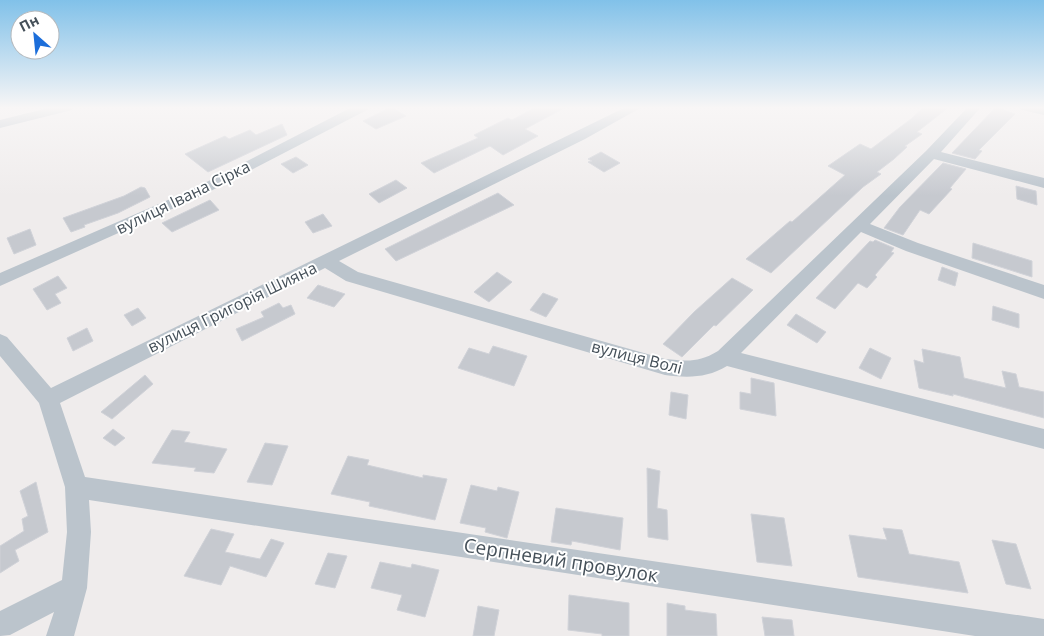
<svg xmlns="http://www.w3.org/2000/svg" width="1044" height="636" font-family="'Open Sans',sans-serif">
<rect width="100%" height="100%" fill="#efecec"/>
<g fill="#c6c9cf" stroke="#d0d2d8">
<path d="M391,107L406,116L376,129L363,121Z"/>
<path d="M536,107H566L525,129L538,136L503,155L490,146L434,173L421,163L478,138L474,135L508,118L512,120Z"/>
<path d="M924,107H949L917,132L922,134L905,146L907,147L894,159L877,172L881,174L863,187L771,273L746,259L790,221L792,222L845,175L828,166L860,144L871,149L911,119Z"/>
<path d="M996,107L1015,114L979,150L982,151L975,159L952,153Z"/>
<path d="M282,124L287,135L208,172L185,154L225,136L229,139L250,130L256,135Z"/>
<path d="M601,152L620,163L604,172L588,162L592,161L588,159Z"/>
<path d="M296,157L308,165L293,173L281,164Z"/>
<path d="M943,163L966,169L950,188L952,189L929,214L920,210L903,235L884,228L900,207Z"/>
<path d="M396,180L407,188L379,203L369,194Z"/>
<path d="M1016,186L1036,191L1037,205L1017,199Z"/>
<path d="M141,187L145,188L150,197L118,213L84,225L85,227L71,232L63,218L124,196Z"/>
<path d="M498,193L514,205L396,261L385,249Z"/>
<path d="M210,200L219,210L172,232L162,223Z"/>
<path d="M323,214L332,226L313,233L305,222Z"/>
<path d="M30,229L36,245L14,254L7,238Z"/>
<path d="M875,240L894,248L891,252L894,253L881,268L875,275L877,277L867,288L858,283L835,309L816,298L870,241L873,242Z"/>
<path d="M973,243L1032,261V277L972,258Z"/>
<path d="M942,267L958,273L955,286L938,280Z"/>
<path d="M497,272L512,282L489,302L474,292Z"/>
<path d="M58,276L67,288L55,294L61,303L47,310L33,289Z"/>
<path d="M732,278L753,290L716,326L714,325L682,357L663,344L694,312Z"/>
<path d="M318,285L345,294L334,307L307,298Z"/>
<path d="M543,293L558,299L546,317L530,310Z"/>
<path d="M279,303L283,308L291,305L295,314L242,341L236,329L264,317L261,312Z"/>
<path d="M993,306L1019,314V328L992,320Z"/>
<path d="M138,308L146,318L132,326L124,315Z"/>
<path d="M796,314L826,332L817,343L787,325Z"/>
<path d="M87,328L93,341L73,351L67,338Z"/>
<path d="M493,346L527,356L514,386L458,368L469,348L489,354Z"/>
<path d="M870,348L891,358L881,379L859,368Z"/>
<path d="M922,349L960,357L964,378L1006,388L1002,371L1016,374L1019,387L1044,392V418L953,394V396L919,388L914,360L924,363Z"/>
<path d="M145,375L153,384L112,419L101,412Z"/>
<path d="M751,378L774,383L776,416L740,409V392L751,394Z"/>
<path d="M671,392L688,395L686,419L669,415Z"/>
<path d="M113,429L125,438L115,446L103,438Z"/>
<path d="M172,430L190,432L184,442L227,449L214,473L194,471L196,468L152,463Z"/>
<path d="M265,443L288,446L272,485L247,482Z"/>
<path d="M348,456L369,460L367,465L423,478V475L447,479L435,520L369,506L370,502L331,494Z"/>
<path d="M647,468L660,471L657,508L667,510L668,540L648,537Z"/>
<path d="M36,482L48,532L15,550L19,561L0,573V546L24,531L22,519L28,516L20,491Z"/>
<path d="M471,485L497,491L498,487L519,492L507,538L485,532L486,528L460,523Z"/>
<path d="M556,508L623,518L620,550L572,541L571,545L551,542Z"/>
<path d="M751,514L784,518L792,566L757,562Z"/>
<path d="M883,528L902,530L909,554L959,562L968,593L858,577L849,535L887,540Z"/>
<path d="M211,529L234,534L225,552L260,559L271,539L284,543L266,577L230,566L221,585L184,576Z"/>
<path d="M992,540L1016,544L1031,589L1006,584Z"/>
<path d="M328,553L347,556L335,588L315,584Z"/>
<path d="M380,562L411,568L412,564L439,570L425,617L397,610L402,595L371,588Z"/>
<path d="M569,595L629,603V636H602V634L568,630Z"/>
<path d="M667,603L685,606V610L716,614L717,636H667Z"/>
<path d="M478,606L499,610L494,636H473Z"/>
<path d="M762,617L792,620L794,636H765Z"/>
</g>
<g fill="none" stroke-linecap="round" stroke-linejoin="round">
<g fill="#bbc4cc" fill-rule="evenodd">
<path d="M52,107H73L72,110L0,128V120Z"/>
<path d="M352,107H368L367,110L201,196L0,286V273L191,190Z"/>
<path d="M626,107H642L585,139L339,261L358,272L665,359C687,361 698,363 718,351L926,151L968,107H981L941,152L1044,178V188L934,159L870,224L918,243L1044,285V299L906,251L861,232L741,353L1044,429V449L727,366C707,378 688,378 665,375L346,281L325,268L60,403L85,477L1044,619V636H975L89,500L91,532L87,588L74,636H46L54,612L10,635L0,636V611L62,580L67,532L65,487L39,403L0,356V334L7,337L51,388Z"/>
<path d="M1021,107H1044V115L1022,110Z"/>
</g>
</g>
<linearGradient id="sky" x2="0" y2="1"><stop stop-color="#81c1e9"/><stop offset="0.55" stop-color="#f8f6f6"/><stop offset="1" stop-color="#f8f6f6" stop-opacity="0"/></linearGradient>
<rect width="1044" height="196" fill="url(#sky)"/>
<g text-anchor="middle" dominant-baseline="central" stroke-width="4" stroke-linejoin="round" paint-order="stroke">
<g font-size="16" fill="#455059" stroke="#fff">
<text transform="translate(183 197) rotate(-26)">вулиця Івана Сірка</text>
<text transform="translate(232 307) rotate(-26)">вулиця Григорія Шияна</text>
<text transform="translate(637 357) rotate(14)">вулиця Волі</text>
</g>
<g font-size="19" fill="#455059" stroke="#fff">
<text transform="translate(561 560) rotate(9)">Серпневий провулок</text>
</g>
</g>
<g transform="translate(35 35) rotate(333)"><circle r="24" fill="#ffffff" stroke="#b5b9bd"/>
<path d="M0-4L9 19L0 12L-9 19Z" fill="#1c6eda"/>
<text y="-8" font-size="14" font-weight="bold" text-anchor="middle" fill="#455059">Пн</text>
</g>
</svg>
